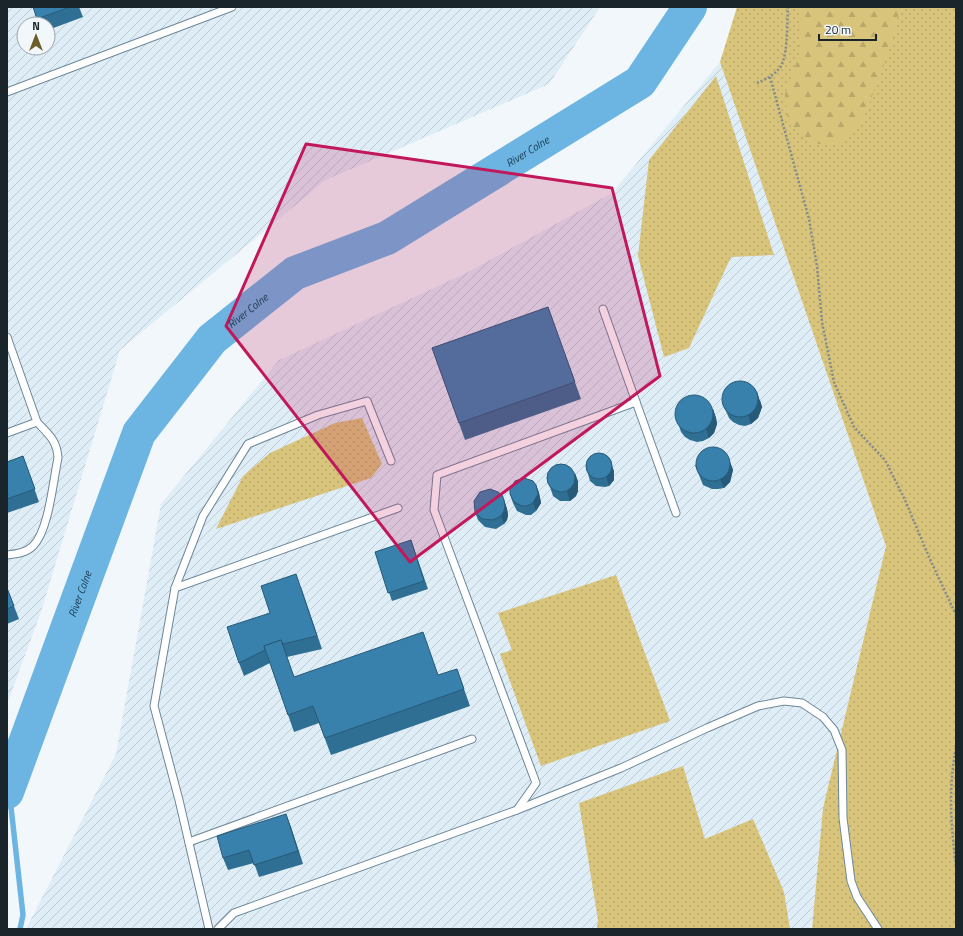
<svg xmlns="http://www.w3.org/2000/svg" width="963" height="936" font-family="'Titillium Web',sans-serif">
<defs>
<pattern id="industrial-furrows" width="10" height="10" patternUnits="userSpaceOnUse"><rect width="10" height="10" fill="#dfedf7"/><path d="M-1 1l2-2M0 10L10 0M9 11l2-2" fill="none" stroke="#bfcbd4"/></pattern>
<pattern id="grass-dots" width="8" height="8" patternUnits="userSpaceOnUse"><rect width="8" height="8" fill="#d8c47b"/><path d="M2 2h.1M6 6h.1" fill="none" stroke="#b9a86a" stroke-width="1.8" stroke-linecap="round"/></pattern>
<pattern id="forest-firs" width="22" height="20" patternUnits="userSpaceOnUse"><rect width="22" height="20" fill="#d8c47b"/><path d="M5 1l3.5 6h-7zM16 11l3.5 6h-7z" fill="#b9a86a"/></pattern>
</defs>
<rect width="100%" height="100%" fill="#f1f7fb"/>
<g fill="url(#industrial-furrows)" fill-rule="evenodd">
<path d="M7,7H600L549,84L326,180L120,350L41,612L7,704ZM24,24H48V48H24Z"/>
<path d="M720,62L886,546L823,808L812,929H26L116,754L161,504L279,360L468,272L612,193Z"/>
</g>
<g fill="url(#grass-dots)">
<path d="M737,7H956V929H812L823,808L886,546L720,62Z"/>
<path d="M716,76L774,255L731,257L689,348L664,357L638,256L649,160Z"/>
<path d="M362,418L382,464L371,478L216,529L243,476L270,453L335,423Z"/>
<path d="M616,575L670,721L541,766L500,654L512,650L498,613Z"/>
<path d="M683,766L705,839L753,819L784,892L790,929H597L598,920L579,803Z"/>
</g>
<path fill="url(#forest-firs)" d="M800,7H900L893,38L863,121L837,144H810L788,122L785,94L799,56Z"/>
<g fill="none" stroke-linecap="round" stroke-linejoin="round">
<path stroke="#6cb5e2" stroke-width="5.5" d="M9,789L23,915L20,929"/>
<path stroke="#6cb5e2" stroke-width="34" id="s1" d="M7,792L139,433L212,339L295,273L387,238L640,82L690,7"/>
<defs>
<g id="lane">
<path d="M7,92L232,7"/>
<path d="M603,309L636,402"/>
<path d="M7,337L37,422L7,433"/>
<path d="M7,555C16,554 26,553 33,546C49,530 53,481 58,458C57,440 48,434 37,422"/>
<path d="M175,588L398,508"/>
<path d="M517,810L621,768L707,728L758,706L784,701L802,703L823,717L834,730L842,750L843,818L851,881L857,897L878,929"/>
<path d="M189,842L472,739"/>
<path d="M209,929L179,800L154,706L175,588L203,516L248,444L318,415L367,401L391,461"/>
<path d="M218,929L234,913L517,810L536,783L434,510L437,475L636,402L676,513"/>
</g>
</defs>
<use href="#lane" stroke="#6d8899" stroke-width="9"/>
<g stroke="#818a8f" stroke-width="2.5" stroke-dasharray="2 2" stroke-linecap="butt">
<path d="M770,77L809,219L817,266L822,322L834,382L854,427L885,460L905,500L929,557L956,615"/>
<path d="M757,83C766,79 777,74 782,64C788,50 787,22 788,7"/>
<path d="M956,748C948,787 951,827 956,866"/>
</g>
<use href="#lane" stroke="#fff" stroke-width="7"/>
</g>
<g fill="#306f94">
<path d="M33,7H79L83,17L48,30V24H39Z"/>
<path d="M548,307L581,399L465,440L432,348Z"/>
<path d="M760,400L762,407L758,418L751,424L745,426L739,425L733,422L729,418L722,402Z"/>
<path d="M713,409L716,418L717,424L714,433L709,438L703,441L697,442L690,440L685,437L681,432L678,423Z"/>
<path d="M23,456L39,502L7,513V462Z"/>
<path d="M695,465H731L733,470L730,482L724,488L718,489H712L703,485Z"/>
<path d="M586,467L614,471V480L609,486L605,487L596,486L590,481Z"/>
<path d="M547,478L578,481V491L576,496L570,501H560L553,496Z"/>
<path d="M536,485L539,493L541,503L536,511L531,515H526L517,511L513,503L510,494Z"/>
<path d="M504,500L507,509L508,515L507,520L504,524L496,529L485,527L478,520L475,512Z"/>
<path d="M411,540L428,589L392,601L375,552Z"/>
<path d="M301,587L322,649L287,657L294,677L438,675L457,669L470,706L331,755L319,723L294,732L270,663L244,676L239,663L270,613Z"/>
<path d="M7,588L19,619L7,624Z"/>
<path d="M286,814L303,864L259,877L254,863L228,870L223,858Z"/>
</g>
<g fill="#275a78">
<path d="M757,392L762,407L758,418L751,424L748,415Z"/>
<path d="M713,409L716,418L717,424L714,433L709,438L706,429Z"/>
<path d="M728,456L733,470L730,482L724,488L720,479Z"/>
<path d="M611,463L614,471V480L609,486L606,477Z"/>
<path d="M575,473L578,481V491L576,496L570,501L567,492Z"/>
<path d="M536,485L539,493L541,503L536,511L533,503Z"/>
<path d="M504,500L507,509L508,515L507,520L504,524L501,516Z"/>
<path d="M286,814L291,827L303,864L298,851Z"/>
</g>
<g fill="#3881ac" stroke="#275a78">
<path d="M33,7H70L37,19Z"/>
<path d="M548,307L575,382L459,423L432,348Z"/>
<circle cx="740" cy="399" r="18"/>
<circle cx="694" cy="414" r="19"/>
<circle cx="713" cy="464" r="17"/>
<circle cx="599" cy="466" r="13"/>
<path d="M23,456L35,489L7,499V462Z"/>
<circle cx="561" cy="478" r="14"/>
<path d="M524,478L533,481L536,485L538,494L533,503L527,506H522L514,502L510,494V489L515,481Z"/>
<path d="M490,489L498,492L502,495L504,500L505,506L504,511L501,516L493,520L482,519L475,512L474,501L480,492Z"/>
<path d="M411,540L424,581L388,593L375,552Z"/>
<path d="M296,574L317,636L283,644L281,640L264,646L265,650L239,663L227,627L270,613L261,586Z"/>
<path d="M7,588L14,606L7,609Z"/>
<path d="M423,632L438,675L457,669L464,689L325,738L313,706L288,715L264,646L281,640L294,677Z"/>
<path d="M286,814L298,851L254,865L249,850L223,858L217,836Z"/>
</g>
<path fill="#c2185b" fill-opacity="0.2" stroke="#c2185b" stroke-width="3" stroke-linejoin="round" d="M306,144L612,188L660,376L410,562L226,326Z"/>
<g text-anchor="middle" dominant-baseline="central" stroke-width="3" stroke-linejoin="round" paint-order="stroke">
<g font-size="11" font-style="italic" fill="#19394d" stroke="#f1f7fb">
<text stroke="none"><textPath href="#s1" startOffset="871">River Colne</textPath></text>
<text stroke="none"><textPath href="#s1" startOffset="547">River Colne</textPath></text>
<text stroke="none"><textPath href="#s1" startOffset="211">River Colne</textPath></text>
</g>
</g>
<rect width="963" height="936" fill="none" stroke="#19242b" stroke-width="16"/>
<g transform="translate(36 36)"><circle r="19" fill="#f1f7fb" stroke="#9ba3a8"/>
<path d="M0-3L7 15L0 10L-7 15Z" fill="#6c5e2b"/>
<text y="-6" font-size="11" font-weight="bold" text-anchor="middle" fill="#19242b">N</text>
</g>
<path d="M819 34v6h57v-6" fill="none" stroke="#19242b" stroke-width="2"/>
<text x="825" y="34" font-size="12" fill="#19242b" stroke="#f1f7fb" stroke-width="3" paint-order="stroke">20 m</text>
</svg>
